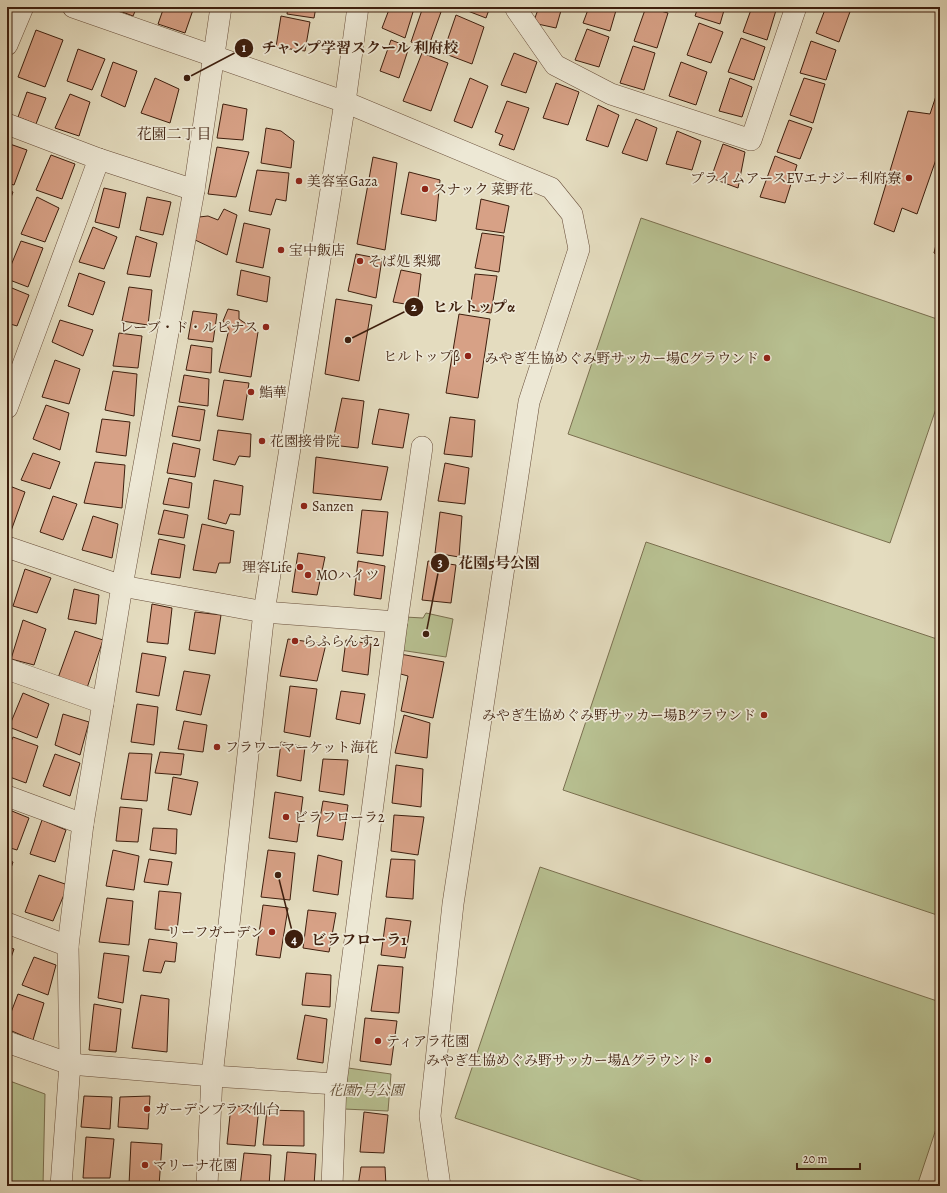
<svg xmlns="http://www.w3.org/2000/svg" width="947" height="1193" font-family="Alegreya,'Noto Serif JP',serif">
<rect width="100%" height="100%" fill="#e4dcbf"/>
<filter id="stains"><feTurbulence type="fractalNoise" baseFrequency=".005" numOctaves="4"/><feColorMatrix values="0 0 0 0 .2 0 0 0 0 .09 0 0 0 0 .02 0 0 0 .5 -.17"/></filter>
<radialGradient id="worn" r=".72"><stop offset=".6" stop-color="#630" stop-opacity="0"/><stop offset="1" stop-color="#630" stop-opacity=".3"/></radialGradient>
<g fill="#b7bf90" stroke="#7a6f4f">
<path d="M641,218L940,320V397L890,543L568,434Z"/>
<path d="M646,542L940,640V916L563,790Z"/>
<path d="M426,613L453,619L446,657L400,650L405,617L423,618Z"/>
<path d="M540,867L940,1002V1117L917,1186H657L455,1118Z"/>
<path d="M348,1068L391,1074L388,1111L344,1109Z"/>
<path d="M7,1080L45,1094L43,1186H7Z"/>
</g>
<g fill="#d7a186" stroke="#3e1f0e">
<path d="M109,7H137L133,16Z"/>
<path d="M164,7H194L185,33L158,24Z"/>
<path d="M288,7H316L314,18L287,14Z"/>
<path d="M390,7H401L413,12L405,38L382,28Z"/>
<path d="M423,7L441,12L428,48L411,42Z"/>
<path d="M460,7H490L486,18L460,8Z"/>
<path d="M539,7H562L556,28L533,23Z"/>
<path d="M589,7H617L610,31L583,23Z"/>
<path d="M646,7L668,13L657,48L634,41Z"/>
<path d="M698,7H725L720,24L695,16Z"/>
<path d="M752,7H777L767,40L743,32Z"/>
<path d="M826,7H844L851,9L839,42L816,33Z"/>
<path d="M456,15L484,27L472,64L443,53Z"/>
<path d="M281,16L310,22L305,51L276,47Z"/>
<path d="M699,23L723,32L711,63L687,55Z"/>
<path d="M587,29L609,37L599,67L575,60Z"/>
<path d="M36,30L63,40L45,87L18,77Z"/>
<path d="M741,38L765,47L754,80L728,72Z"/>
<path d="M391,40L409,47L399,78L380,71Z"/>
<path d="M811,41L836,50L826,80L800,73Z"/>
<path d="M633,46L655,53L644,90L620,83Z"/>
<path d="M78,49L105,59L92,90L67,81Z"/>
<path d="M422,53L448,63L431,111L403,101Z"/>
<path d="M514,53L537,62L526,93L501,85Z"/>
<path d="M113,62L137,71L125,107L101,96Z"/>
<path d="M681,62L707,72L696,105L669,96Z"/>
<path d="M155,78L179,89L170,123L141,113Z"/>
<path d="M470,78L488,86L472,128L454,121Z"/>
<path d="M730,78L752,87L742,117L719,111Z"/>
<path d="M804,78L825,84L813,123L790,115Z"/>
<path d="M556,83L579,92L568,125L543,118Z"/>
<path d="M940,84V148L917,214L902,208L894,232L874,224L908,111L930,114Z"/>
<path d="M27,92L46,98L36,124L18,117Z"/>
<path d="M70,94L90,102L79,136L55,128Z"/>
<path d="M507,101L529,108L514,150L499,145L503,135L495,132Z"/>
<path d="M223,104L247,109L243,140L217,138Z"/>
<path d="M598,105L619,115L608,147L586,140Z"/>
<path d="M636,119L657,128L647,161L622,153Z"/>
<path d="M789,120L812,128L800,159L777,152Z"/>
<path d="M266,128L281,131L294,141L291,168L261,163Z"/>
<path d="M677,131L701,141L692,170L666,164Z"/>
<path d="M7,143L27,150L14,185L7,183Z"/>
<path d="M723,144L745,152L738,188L711,178Z"/>
<path d="M217,147L249,152L236,197L208,194Z"/>
<path d="M51,155L75,164L62,199L36,190Z"/>
<path d="M775,156L797,165L785,203L760,197Z"/>
<path d="M373,157L397,163L385,250L357,244Z"/>
<path d="M257,170L289,173L286,201L276,199L271,215L249,211Z"/>
<path d="M409,172L440,180L436,221L401,214Z"/>
<path d="M104,188L126,193L119,228L95,222Z"/>
<path d="M7,190L13,192L7,208Z"/>
<path d="M37,197L59,208L45,242L21,234Z"/>
<path d="M147,197L171,202L163,235L140,230Z"/>
<path d="M481,199L509,206L504,233L476,229Z"/>
<path d="M224,209L237,215L227,255L193,239L199,217L208,216L218,220Z"/>
<path d="M244,223L270,229L263,268L236,262Z"/>
<path d="M93,227L117,237L104,269L79,262Z"/>
<path d="M940,228V256L934,253Z"/>
<path d="M482,233L504,236L499,272L475,268Z"/>
<path d="M136,236L157,243L150,277L127,274Z"/>
<path d="M21,241L43,248L28,287L7,279V275Z"/>
<path d="M356,254L382,259L376,298L348,291Z"/>
<path d="M241,270L270,277L267,302L237,295Z"/>
<path d="M401,270L421,274L417,306L393,302Z"/>
<path d="M79,273L105,282L93,315L68,306Z"/>
<path d="M475,274L497,276L491,313L470,310Z"/>
<path d="M7,286L29,295L17,326L7,323Z"/>
<path d="M129,287L152,290L148,325L122,321Z"/>
<path d="M336,299L372,305L359,381L325,374Z"/>
<path d="M228,309L239,311V319L258,332L251,377L219,372L229,329L223,321Z"/>
<path d="M193,311L217,314L213,342L188,339Z"/>
<path d="M459,314L490,319L478,398L446,393Z"/>
<path d="M60,320L93,330L83,356L52,342Z"/>
<path d="M119,333L142,336L138,368L113,366Z"/>
<path d="M191,345L212,348L211,373L186,370Z"/>
<path d="M55,360L80,369L69,404L42,397Z"/>
<path d="M113,371L137,374L134,416L105,410Z"/>
<path d="M184,375L209,379L208,406L179,402Z"/>
<path d="M224,380L249,383L243,420L217,416Z"/>
<path d="M342,398L364,401L358,448L332,445Z"/>
<path d="M46,405L69,413L60,450L33,439Z"/>
<path d="M178,406L205,410L200,441L172,436Z"/>
<path d="M379,409L409,414L403,448L372,444Z"/>
<path d="M450,417L475,420L472,457L444,454Z"/>
<path d="M102,419L130,422L126,456L96,452Z"/>
<path d="M218,430L251,434L250,457L239,456L235,465L213,460Z"/>
<path d="M173,443L200,449L195,477L167,473Z"/>
<path d="M33,453L60,462L50,489L21,480Z"/>
<path d="M316,457L388,467L381,500L313,493Z"/>
<path d="M95,462L125,465L122,508L84,503Z"/>
<path d="M445,463L469,468L465,504L438,501Z"/>
<path d="M169,478L192,483L189,508L163,504Z"/>
<path d="M214,480L243,486L240,515L230,514L226,524L208,519Z"/>
<path d="M7,485L25,492L11,531L7,529Z"/>
<path d="M53,496L77,504L63,540L40,532Z"/>
<path d="M164,510L188,515L184,538L158,534Z"/>
<path d="M362,510L388,512L383,556L357,553Z"/>
<path d="M440,512L462,516L459,557L435,553Z"/>
<path d="M93,516L118,524L112,558L82,550Z"/>
<path d="M202,524L234,531L230,563H219L216,573L193,570Z"/>
<path d="M159,539L185,545L180,578L151,574Z"/>
<path d="M298,553L325,557L317,595L292,592Z"/>
<path d="M358,561L385,566L381,599L354,595Z"/>
<path d="M428,561L456,565L451,603L422,600Z"/>
<path d="M25,569L51,578L37,613L13,606Z"/>
<path d="M74,589L99,595L96,624L68,619Z"/>
<path d="M152,604L172,608L168,644L147,642Z"/>
<path d="M195,612L221,615L215,654L189,650Z"/>
<path d="M23,620L46,629L34,665L11,659Z"/>
<path d="M75,631L103,640L87,688L58,678Z"/>
<path d="M288,639L326,644L317,681L280,676Z"/>
<path d="M346,640L371,644L368,675L342,671Z"/>
<path d="M142,653L166,657L159,696L136,692Z"/>
<path d="M400,654L444,662L433,718L401,711L408,676L397,673Z"/>
<path d="M184,671L210,675L201,715L176,710Z"/>
<path d="M290,686L317,689L310,737L284,732Z"/>
<path d="M341,691L365,694L360,724L336,719Z"/>
<path d="M23,693L49,704L37,738L9,727Z"/>
<path d="M137,704L158,707L154,745L131,742Z"/>
<path d="M63,714L89,722L80,755L55,745Z"/>
<path d="M404,715L430,723L427,758L395,753Z"/>
<path d="M184,721L207,725L203,752L178,749Z"/>
<path d="M13,737L38,746L26,783L7,776V751Z"/>
<path d="M281,742L305,747L301,781L277,776Z"/>
<path d="M160,752L184,754L181,775L155,773Z"/>
<path d="M129,753L152,754L147,801L121,799Z"/>
<path d="M55,754L80,763L70,796L43,786Z"/>
<path d="M323,759L348,760L344,795L319,791Z"/>
<path d="M396,765L423,769L421,807L392,803Z"/>
<path d="M173,777L198,782L191,815L168,810Z"/>
<path d="M275,792L303,797L297,842L269,838Z"/>
<path d="M323,801L348,805L343,840L317,836Z"/>
<path d="M120,807L142,809L138,842L116,841Z"/>
<path d="M7,809L29,818L17,850L7,847Z"/>
<path d="M394,815L424,817L418,855L391,851Z"/>
<path d="M42,820L66,830L55,862L30,854Z"/>
<path d="M153,828L177,829L176,854L150,850Z"/>
<path d="M113,850L139,856L134,890L106,886Z"/>
<path d="M268,850L295,853L290,900L261,897Z"/>
<path d="M318,855L342,861L338,895L313,891Z"/>
<path d="M149,859L172,862L168,885L144,882Z"/>
<path d="M391,859L415,860L413,899L386,897Z"/>
<path d="M7,860L13,862L7,880Z"/>
<path d="M39,875L68,885L53,921L25,912Z"/>
<path d="M159,891L181,893L177,931L155,929Z"/>
<path d="M107,898L133,901L129,945L99,942Z"/>
<path d="M263,905L288,908L280,958L256,955Z"/>
<path d="M308,910L336,913L329,952L303,948Z"/>
<path d="M386,918L411,921L405,958L381,955Z"/>
<path d="M149,939L177,943L175,962L165,961L161,973L143,971Z"/>
<path d="M7,947L14,949L7,969Z"/>
<path d="M104,953L129,956L123,1003L98,998Z"/>
<path d="M34,957L56,965L48,995L22,985Z"/>
<path d="M378,965L403,967L399,1013L371,1011Z"/>
<path d="M306,973L331,975L330,1007L302,1005Z"/>
<path d="M18,994L44,1003L33,1040L7,1029V1023Z"/>
<path d="M141,995L169,999L167,1052L132,1048Z"/>
<path d="M94,1004L121,1009L116,1052L89,1050Z"/>
<path d="M305,1015L327,1019L323,1063L297,1059Z"/>
<path d="M365,1018L397,1021L391,1065L360,1061Z"/>
<path d="M84,1096L112,1097L110,1129L81,1127Z"/>
<path d="M150,1096L148,1129L118,1127L120,1097Z"/>
<path d="M231,1106L259,1107L255,1146L227,1144Z"/>
<path d="M267,1110L304,1111V1146L263,1145Z"/>
<path d="M364,1112L388,1115L384,1153L360,1152Z"/>
<path d="M86,1137L114,1139L110,1178H83Z"/>
<path d="M131,1142L162,1144L159,1186L129,1185Z"/>
<path d="M287,1152L316,1154L314,1186H284Z"/>
<path d="M244,1153L271,1155L269,1186H240Z"/>
<path d="M361,1167H385L386,1186H358Z"/>
</g>
<g fill="none" stroke-linecap="round" stroke-linejoin="round">
<defs>
<g id="minor">
<path d="M73,7L345,102L551,188L572,214L579,249L529,402L453,904L430,1116L440,1186"/>
<path d="M516,7V9L555,65L611,94L751,140L796,7"/>
<path d="M7,45L23,7"/>
<path d="M7,124L99,159L194,190"/>
<path d="M7,408L99,159"/>
<path d="M7,547L122,586L264,612L397,622"/>
<path d="M7,669L103,703"/>
<path d="M7,796L83,824"/>
<path d="M7,923L68,946"/>
<path d="M7,1042L70,1064L212,1076L336,1084"/>
<path d="M61,1186L70,1064L68,946L83,824L103,703L122,586L194,190L221,7"/>
<path d="M207,1186L212,1076L264,612L345,102L358,7"/>
<path d="M332,1186L336,1084L397,622L422,447"/>
</g>
</defs>
<use href="#minor" stroke="#684e3a" stroke-width="22"/>
<use href="#minor" stroke="#ede8d5" stroke-width="21"/>
</g>
<g fill="#8f2418" stroke="#ede8d5" stroke-width="1.5">
<circle cx="909" cy="178" r="4"/>
<circle cx="299" cy="181" r="4"/>
<circle cx="425" cy="189" r="4"/>
<circle cx="281" cy="250" r="4"/>
<circle cx="360" cy="261" r="4"/>
<circle cx="266" cy="327" r="4"/>
<circle cx="468" cy="356" r="4"/>
<circle cx="767" cy="358" r="4"/>
<circle cx="251" cy="392" r="4"/>
<circle cx="262" cy="441" r="4"/>
<circle cx="304" cy="506" r="4"/>
<circle cx="300" cy="567" r="4"/>
<circle cx="308" cy="575" r="4"/>
<circle cx="295" cy="641" r="4"/>
<circle cx="764" cy="715" r="4"/>
<circle cx="217" cy="747" r="4"/>
<circle cx="286" cy="817" r="4"/>
<circle cx="272" cy="932" r="4"/>
<circle cx="378" cy="1041" r="4"/>
<circle cx="708" cy="1060" r="4"/>
<circle cx="147" cy="1109" r="4"/>
<circle cx="145" cy="1165" r="4"/>
</g>
<g text-anchor="middle" dominant-baseline="central" stroke-width="3.5" stroke-linejoin="round" paint-order="stroke">
<g font-size="14" fill="#3e1f0e" stroke="#ede8d5" text-anchor="start">
<text x="901" y="178" text-anchor="end">プライムアースEVエナジー利府寮</text>
<text x="307" y="181">美容室Gaza</text>
<text x="433" y="189">スナック 菜野花</text>
<text x="289" y="250">宝中飯店</text>
<text x="368" y="261">そば処 梨郷</text>
<text x="258" y="327" text-anchor="end">レーブ・ド・ルピナス</text>
<text x="460" y="356" text-anchor="end">ヒルトップβ</text>
<text x="759" y="358" text-anchor="end">みやぎ生協めぐみ野サッカー場Cグラウンド</text>
<text x="259" y="392">鮨華</text>
<text x="270" y="441">花園接骨院</text>
<text x="312" y="506">Sanzen</text>
<text x="292" y="567" text-anchor="end">理容Life</text>
<text x="316" y="575">MOハイツ</text>
<text x="303" y="641">らふらんす2</text>
<text x="756" y="715" text-anchor="end">みやぎ生協めぐみ野サッカー場Bグラウンド</text>
<text x="225" y="747">フラワーマーケット海花</text>
<text x="294" y="817">ビラフローラ2</text>
<text x="264" y="932" text-anchor="end">リーフガーデン</text>
<text x="386" y="1041">ティアラ花園</text>
<text x="700" y="1060" text-anchor="end">みやぎ生協めぐみ野サッカー場Aグラウンド</text>
<text x="155" y="1109">ガーデンプラス仙台</text>
<text x="153" y="1165">マリーナ花園</text>
</g>
<g font-size="14" font-style="italic" fill="#5c472e" stroke="#ede8d5">
<text x="366" y="1090">花園7号公園</text>
</g>
<g font-size="15" fill="#3e1f0e" stroke="#ede8d5">
<text x="174" y="134">花園二丁目</text>
</g>
</g>
<path fill="none" stroke="#3e1f0e" stroke-width="1.5" d="M187 78L244 48M348 340L414 307M426 634L440 563M278 875L294 939"/>
<g fill="#3e1f0e" stroke="#ede8d5" stroke-width="1.5">
<circle cx="187" cy="78" r="4"/>
<circle cx="348" cy="340" r="4"/>
<circle cx="426" cy="634" r="4"/>
<circle cx="278" cy="875" r="4"/>
<circle cx="244" cy="48" r="10"/>
<circle cx="414" cy="307" r="10"/>
<circle cx="440" cy="563" r="10"/>
<circle cx="294" cy="939" r="10"/>
</g>
<g font-size="12" text-anchor="middle" font-weight="bold" fill="#fff">
<text x="244" y="52">1</text>
<text x="414" y="311">2</text>
<text x="440" y="567">3</text>
<text x="294" y="944">4</text>
</g>
<g font-size="15" text-anchor="middle" font-weight="bold" fill="#3e1f0e" stroke="#ede8d5" stroke-width="3.5" stroke-linejoin="round" paint-order="stroke">
<text x="360" y="53">チャンプ学習スクール 利府校</text>
<text x="474" y="312">ヒルトップα</text>
<text x="499" y="568">花園5号公園</text>
<text x="359" y="945">ビラフローラ1</text>
</g>
<rect width="947" height="1193" fill="none" stroke="#e4dcbf" stroke-width="24"/>
<rect x="8" y="8" width="931" height="1177" fill="none" stroke="#3e1f0e" stroke-width="2"/>
<rect x="12" y="12" width="923" height="1169" fill="none" stroke="#3e1f0e"/>
<path d="M797 1163v6h63v-6" fill="none" stroke="#3e1f0e" stroke-width="2"/>
<text x="803" y="1163" font-size="12" fill="#3e1f0e" stroke="#ede8d5" stroke-width="3" paint-order="stroke">20 m</text>
<rect width="100%" height="100%" filter="url(#stains)"/>
<rect width="100%" height="100%" fill="url(#worn)"/>
</svg>
